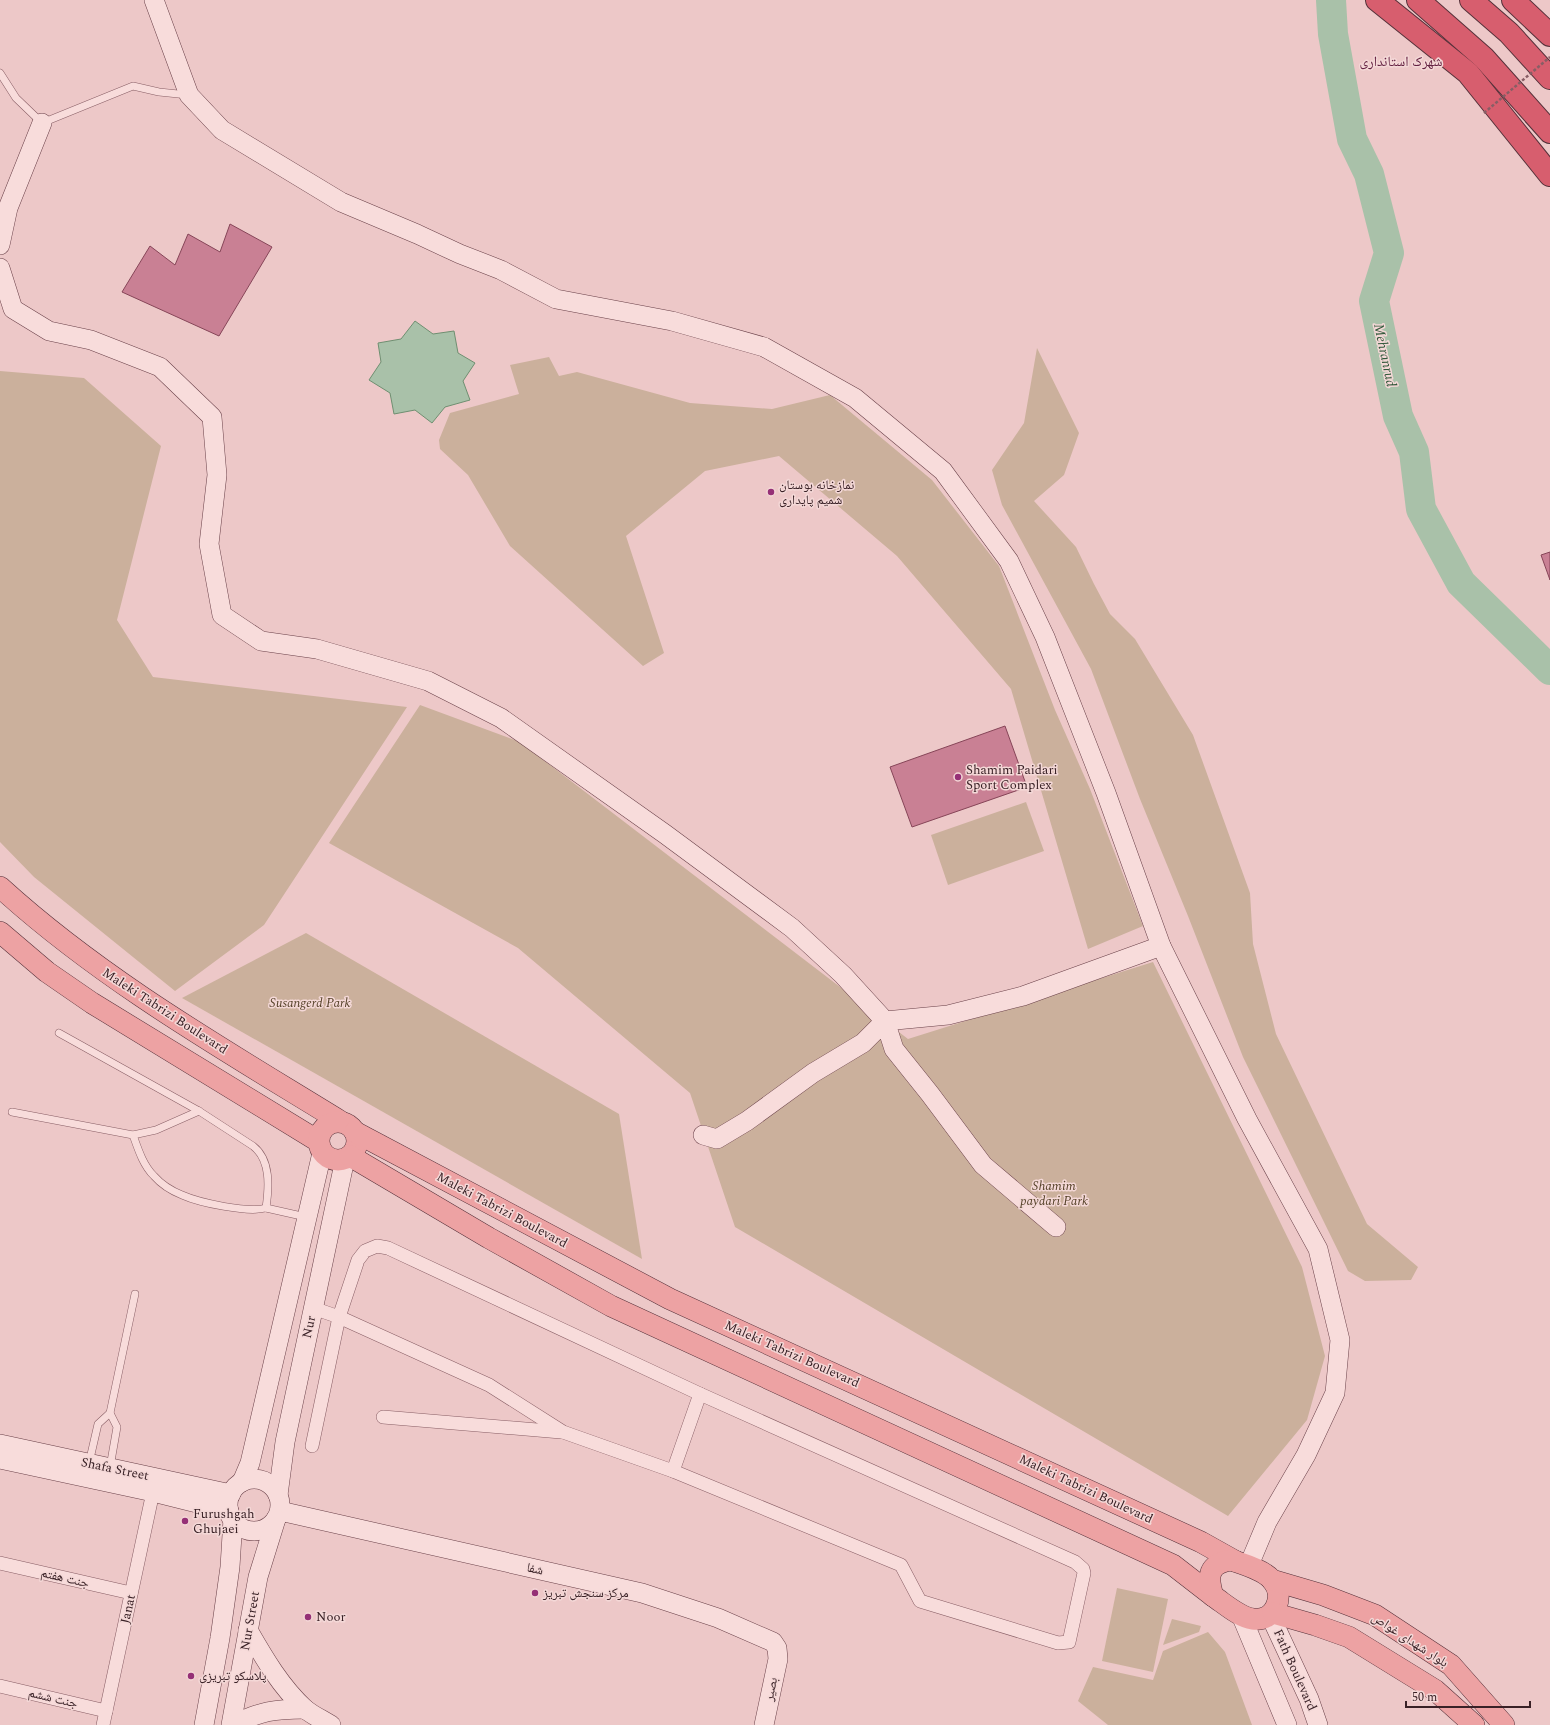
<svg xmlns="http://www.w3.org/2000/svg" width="1550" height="1725" font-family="Spectral,'Noto Naskh Arabic',serif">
<rect width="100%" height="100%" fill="#edc8c8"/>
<g fill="#cbb09c">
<path d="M1037,348L1079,433L1064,475L1034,501L1076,547L1094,584L1110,614L1135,639L1193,735L1250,893L1253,944L1276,1034L1367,1224L1418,1267L1411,1280L1365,1281L1348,1271L1243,1057L1188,916L1140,799L1091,669L1002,505L992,470L1024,423Z"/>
<path d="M549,357L559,376L577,372L690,403L772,409L830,395L932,480L999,566L1055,710L1090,789L1143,926L1088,949L1011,689L897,556L779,456L705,471L626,536L664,653L643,666L510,546L468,475L440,449L439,440L450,413L519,394L510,365Z"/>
<path d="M0,371L84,378L161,446L117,620L153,677L407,707L264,925L175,991L34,877L0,842Z"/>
<path d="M420,705L520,742L908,1039L1153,962L1302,1267L1325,1356L1307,1420L1228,1516L735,1227L690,1093L518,948L329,843Z"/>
<path d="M1026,802L1044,851L948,885L931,835Z"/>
<path d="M306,933L619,1114L642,1259L182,998Z"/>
<path d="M1117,1588L1168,1599L1153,1672L1102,1661Z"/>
<path d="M1172,1619L1201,1626L1199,1632L1163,1645Z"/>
<path d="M1208,1632L1225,1652L1252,1725H1108L1078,1701L1093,1667L1153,1680L1163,1651Z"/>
</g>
<path fill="#a9c1a9" stroke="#6f8f71" d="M415,321L433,334L454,331L458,353L475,363L463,381L470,400L445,407L432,423L415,410L394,414L390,393L369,380L381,362L378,343L401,339Z"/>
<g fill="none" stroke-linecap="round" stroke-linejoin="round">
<path stroke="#a9c1a9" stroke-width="30" d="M1331,0L1333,34L1352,139L1369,174L1389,253L1374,301L1398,416L1414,452L1421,509L1461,583L1550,670"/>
</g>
<g fill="#c98094" stroke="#864558">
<path d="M230,224L272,247L219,336L122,292L150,246L175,265L188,234L220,252Z"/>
<path d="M1550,552V580L1541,555Z"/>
<path d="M1005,726L1027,787L912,827L890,767Z"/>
</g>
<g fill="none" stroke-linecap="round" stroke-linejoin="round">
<defs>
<g id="lane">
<path d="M0,73L16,98L42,123L133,86L159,92L188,95"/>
<path d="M59,1033L199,1111L253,1146C271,1160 269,1187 266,1208L306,1217"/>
<path d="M12,1112L133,1135L156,1130L199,1111"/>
<path d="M133,1135C138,1149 143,1165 154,1176C161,1184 172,1191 182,1195C200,1203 248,1213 266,1208"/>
<path d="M89,1463L98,1424L110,1413"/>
<path d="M110,1467L117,1427L110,1413L135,1294"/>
</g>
<g id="street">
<path d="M383,1417L561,1432"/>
<path d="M312,1446L339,1317L358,1260L365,1251L377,1246L388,1248L700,1394L1075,1562L1083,1569L1084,1573L1069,1642L1058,1643L920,1601L901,1565L673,1471L563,1432L489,1385L339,1317L313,1308"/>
<path d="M673,1471L700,1394"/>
<path d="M0,1563L131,1593"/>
<path d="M0,1686L106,1711"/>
<path d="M103,1725L153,1492"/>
</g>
<g id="secondary">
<path d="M154,0L189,95L222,130L341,202L417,234L460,254L501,270L556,299L672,321L764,347L855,398L943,471L1009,561L1045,637L1106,793L1161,946L1247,1119L1318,1249L1340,1340L1335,1393L1306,1455L1267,1522L1249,1565"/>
<path d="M0,245L8,208L42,123"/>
<path d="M0,268L13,309L49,331L91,340L160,367L212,417L217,475L209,544L222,615L261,641L317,649L428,681L501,718L665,834L792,928L843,975L885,1021L948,1015L1023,996L1161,946"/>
<path d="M703,1135L717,1139L747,1121L813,1073L863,1043L885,1021L894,1049L930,1094L983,1165L1056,1227"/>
<path d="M0,1444L231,1494"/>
<path d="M0,1459L153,1492L229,1511"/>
<circle cx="254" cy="1505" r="26"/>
<path d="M242,1482L250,1463L322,1153"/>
<path d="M278,1495L285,1442L345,1159"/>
<path d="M280,1511L642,1593L718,1618L773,1642L777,1648L778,1659L764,1725"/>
<path d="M1241,1615L1287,1725"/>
<path d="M1270,1615L1309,1699L1318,1725"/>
<path d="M248,1630C264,1658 281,1687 305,1709C312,1715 323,1720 331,1725"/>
<path d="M204,1725L220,1638L230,1567L233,1519"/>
<path d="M231,1725L258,1577L276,1519"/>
<path d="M233,1725C261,1711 274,1709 305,1709"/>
</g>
<g id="primary">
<path d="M0,887C102,980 223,1049 340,1121"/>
<path d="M0,932L47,972L92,1003L318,1141"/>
<circle cx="338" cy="1141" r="19"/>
<path d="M355,1132L670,1299L1201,1542L1235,1561"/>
<path d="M350,1156L489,1238L611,1306L1173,1565L1213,1596"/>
<path d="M1231,1560C1243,1564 1264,1570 1272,1580C1286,1596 1275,1622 1253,1619C1239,1617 1225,1604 1213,1596C1207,1576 1208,1564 1231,1560Z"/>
<path d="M1272,1580L1323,1595L1375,1615L1451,1665L1504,1725"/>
<path d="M1273,1613L1315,1625L1349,1637L1435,1690L1474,1725"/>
</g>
<g id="highway">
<path d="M1377,0L1468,73L1550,175"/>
<path d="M1418,0L1484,58L1550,132"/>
<path d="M1471,0L1509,33L1550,78"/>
<path d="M1513,0L1550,35"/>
</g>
</defs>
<use href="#lane" stroke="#885e65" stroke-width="8"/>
<use href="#street" stroke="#885e65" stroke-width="14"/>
<use href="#secondary" stroke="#6a4149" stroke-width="20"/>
<use href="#primary" stroke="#56313a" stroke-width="22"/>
<use href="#highway" stroke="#56313a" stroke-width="24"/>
<use href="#lane" stroke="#f8dcdb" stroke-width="7"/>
<use href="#street" stroke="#f8dcdb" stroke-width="13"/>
<use href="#secondary" stroke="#f8dcdb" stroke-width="19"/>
<use href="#primary" stroke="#eda2a3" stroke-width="21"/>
<use href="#highway" stroke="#d75e6e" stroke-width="22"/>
<path stroke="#885e65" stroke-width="2.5" stroke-dasharray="3 2" stroke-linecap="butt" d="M1484,113L1550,57"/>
</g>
<g fill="#953076" stroke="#f4d8d7" stroke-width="1.5">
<circle cx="771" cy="492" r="4"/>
<circle cx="958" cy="777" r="4"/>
<circle cx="185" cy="1521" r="4"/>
<circle cx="535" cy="1593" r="4"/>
<circle cx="308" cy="1617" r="4"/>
<circle cx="191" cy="1676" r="4"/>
</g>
<g text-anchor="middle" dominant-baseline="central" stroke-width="3" stroke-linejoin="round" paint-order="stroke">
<g font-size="13" fill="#392126" stroke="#f4d8d7" text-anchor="start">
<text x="779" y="485">نمازخانه بوستان<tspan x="779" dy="15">شمیم پایداری</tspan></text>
<text x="966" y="770">Shamim Paidari<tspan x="966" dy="15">Sport Complex</tspan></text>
<text x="193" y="1514">Furushgah<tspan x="193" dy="15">Ghujaei</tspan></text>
<text x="543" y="1593">مرکز سنجش تبریز</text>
<text x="316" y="1617">Noor</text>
<text x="199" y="1676">پلاسکو تبریزی</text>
</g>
<g font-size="13" font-style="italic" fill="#554128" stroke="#f4d8d7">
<text x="310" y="1003">Susangerd Park</text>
<text x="1054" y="1186">Shamim<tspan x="1054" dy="15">paydari Park</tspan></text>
</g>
<g font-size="13" fill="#392126" stroke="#f4d8d7">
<text transform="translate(165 1011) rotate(33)">Maleki Tabrizi Boulevard</text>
<text transform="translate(502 1210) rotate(28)">Maleki Tabrizi Boulevard</text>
<text transform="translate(309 1327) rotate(-78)">Nur</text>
<text transform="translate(792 1354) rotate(24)">Maleki Tabrizi Boulevard</text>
<text transform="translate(115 1469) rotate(12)">Shafa Street</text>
<text transform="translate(1086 1489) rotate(25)">Maleki Tabrizi Boulevard</text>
<text transform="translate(535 1569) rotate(13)">شفا</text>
<text transform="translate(65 1578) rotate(13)">جنت هفتم</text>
<text transform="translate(128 1609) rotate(-78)">Janat</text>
<text transform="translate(250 1621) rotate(-80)">Nur Street</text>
<text transform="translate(1410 1640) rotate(33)">بلوار شهدای غواص</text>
<text transform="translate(1295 1670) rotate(66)">Fath Boulevard</text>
<text transform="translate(771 1689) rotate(-78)">بصیر</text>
<text transform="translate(53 1698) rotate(13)">جنت ششم</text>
</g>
<g font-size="14" fill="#642242" stroke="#f4d8d7">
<text x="1401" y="61">شهرک استانداری</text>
</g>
<g font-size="14" font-style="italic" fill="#31583a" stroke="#f4d8d7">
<text transform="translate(1385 355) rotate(78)">Mehranrud</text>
</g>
</g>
<path d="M1406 1701v6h124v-6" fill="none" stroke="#392126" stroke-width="2"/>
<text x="1412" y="1701" font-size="12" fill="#392126" stroke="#f4d8d7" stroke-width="3" paint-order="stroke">50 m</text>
</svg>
